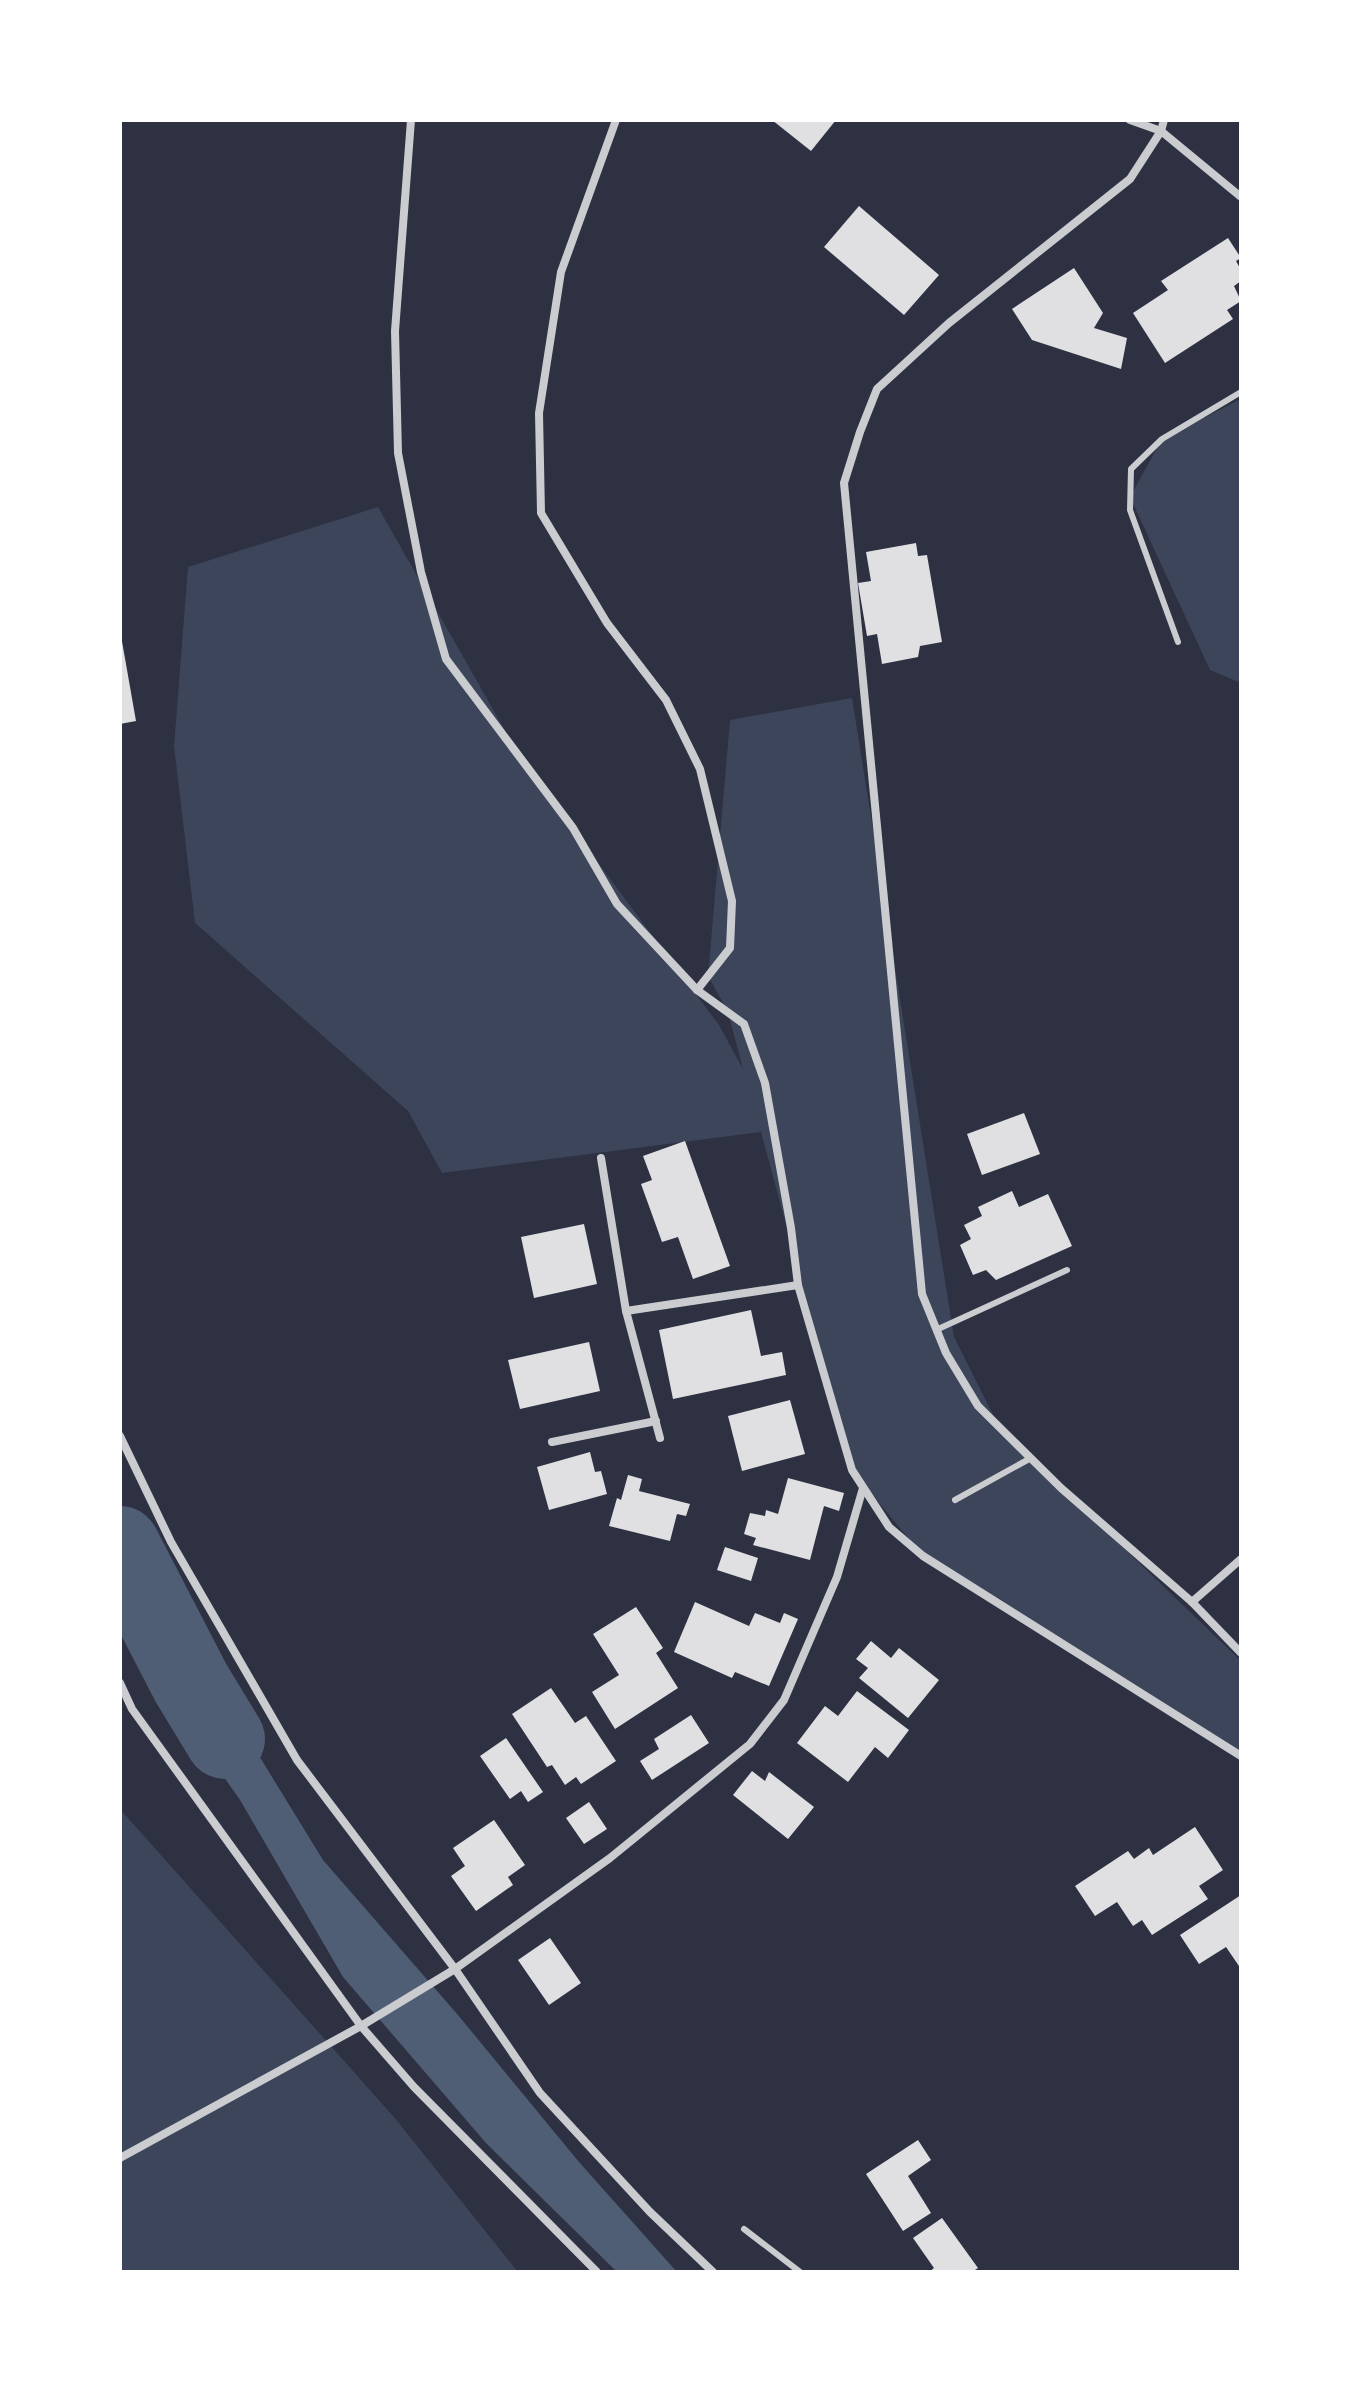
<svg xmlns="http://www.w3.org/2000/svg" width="1361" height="2392" font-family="'Noto Sans',sans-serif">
<rect width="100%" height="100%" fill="#2d3142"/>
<g fill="#3c4559">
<path d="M1241,399V683L1210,670L1130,497L1162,439Z"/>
<path d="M378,507L523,762L719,1025L743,1069L728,1012L708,976L730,720L852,698L954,1337L1000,1429L1241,1661V1757L923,1556L852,1470L761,1132L442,1173L408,1111L195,923L174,746L188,567Z"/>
<path d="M120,1809L394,2117L518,2272H120Z"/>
</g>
<path fill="#4f5d75" d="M126,1637L191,1645L323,1860L458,2015L579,2162L677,2272H617L486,2143L343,1977L240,1800Z"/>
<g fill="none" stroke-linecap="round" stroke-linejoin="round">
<path stroke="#4f5d75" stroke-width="80" d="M120,1546L191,1683L225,1739"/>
</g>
<g fill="#e0e0e3">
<path d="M772,120H836L811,151Z"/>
<path d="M859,206L939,275L904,315L824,247Z"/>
<path d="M1228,238L1241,258L1236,261L1241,270V281L1234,286L1241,301L1227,310L1233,319L1165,363L1133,313L1168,290L1161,281Z"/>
<path d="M1074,268L1103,313L1094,328L1127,338L1121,369L1032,340L1012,309Z"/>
<path d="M916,543L918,556L927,555L942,642L920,646L918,657L882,664L877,634L867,636L858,583L871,581L866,552Z"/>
<path d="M120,630L136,721L120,724Z"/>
<path d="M1024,1113L1040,1154L982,1175L967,1134Z"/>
<path d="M685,1141L730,1266L693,1279L678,1237L662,1242L641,1184L652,1180L643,1156Z"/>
<path d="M1012,1191L1019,1207L1048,1194L1072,1246L996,1280L986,1270L973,1275L960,1245L971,1239L964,1225L982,1216L978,1207Z"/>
<path d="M584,1224L597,1284L534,1298L521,1237Z"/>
<path d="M751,1310L761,1356L782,1352L786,1375L673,1399L659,1330Z"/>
<path d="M589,1342L600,1391L520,1409L508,1360Z"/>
<path d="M790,1400L805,1454L742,1471L728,1416Z"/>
<path d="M590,1452L595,1472L601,1471L607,1494L549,1510L537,1467Z"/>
<path d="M628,1475L642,1479L639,1491L690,1504L686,1516L677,1514L670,1541L609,1526L617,1498L621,1500Z"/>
<path d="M788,1478L844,1493L839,1511L824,1506L810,1560L753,1545L756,1538L744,1534L750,1513L765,1516L766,1510L778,1514Z"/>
<path d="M725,1547L758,1558L751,1581L717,1570Z"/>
<path d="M695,1602L749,1626L755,1613L780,1623L784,1613L798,1619L769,1686L735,1672L732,1678L674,1652Z"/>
<path d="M636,1607L663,1648L656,1653L678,1688L615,1729L592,1692L619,1675L593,1634Z"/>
<path d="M871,1641L891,1658L899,1648L939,1680L908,1718L859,1678L868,1668L856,1659Z"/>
<path d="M551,1688L575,1723L586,1716L616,1761L581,1784L576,1777L565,1785L552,1765L547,1767L512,1714Z"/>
<path d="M857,1691L909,1730L888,1758L875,1747L848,1782L797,1743L825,1706L838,1716Z"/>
<path d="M691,1715L709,1743L652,1780L640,1761L659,1749L654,1739Z"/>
<path d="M506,1738L543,1792L528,1802L521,1791L510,1799L480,1756Z"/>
<path d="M752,1771L765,1781L769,1772L814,1807L788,1839L733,1795Z"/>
<path d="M589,1802L607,1829L584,1844L566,1818Z"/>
<path d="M494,1820L525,1865L508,1877L513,1885L476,1911L451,1876L465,1866L453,1848Z"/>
<path d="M1195,1827L1223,1870L1199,1886L1208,1899L1152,1935L1142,1920L1133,1926L1117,1902L1095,1916L1075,1886L1128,1851L1134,1859L1149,1848L1153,1855Z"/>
<path d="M1241,1895V1969L1226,1947L1199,1964L1180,1935Z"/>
<path d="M550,1938L581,1983L549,2005L518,1960Z"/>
<path d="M918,2140L931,2160L908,2176L931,2213L903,2231L866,2174Z"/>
<path d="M942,2218L978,2268L972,2272H929L934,2268L913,2238Z"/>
</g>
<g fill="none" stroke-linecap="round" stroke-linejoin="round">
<g stroke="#caccd0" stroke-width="6">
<path d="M1178,642L1130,510L1131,469L1162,439L1241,392"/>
<path d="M936,1330L1067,1270"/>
<path d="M955,1500L1031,1458"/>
<path d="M744,2229L800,2272"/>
</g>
<g stroke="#caccd0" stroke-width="8">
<path d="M411,120L395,331L398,453L421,572L446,659L573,828L617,904L697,990L744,1024L765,1083L791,1228L798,1285L852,1470L889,1527L923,1556L1241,1756"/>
<path d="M616,120L561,272L539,413L541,513L607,623L666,700L700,769L732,901L730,948L697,990"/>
<path d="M1130,120L1161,131L1241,197"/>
<path d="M1164,120L1161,131L1130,179L949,323L877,389L860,432L844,483L922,1294L946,1353L978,1406L1061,1488L1192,1602L1241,1653"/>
<path d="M601,1158L626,1311"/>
<path d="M120,1436L171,1542L297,1760L455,1969L540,2093L650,2212L713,2272"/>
<path d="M660,1438L626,1311L798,1285"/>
<path d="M552,1442L656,1421"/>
<path d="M1192,1602L1241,1559"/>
<path d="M120,1683L132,1709L361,2026L414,2087L597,2272"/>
<path d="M120,2158L361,2026L455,1969L610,1858L750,1744L784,1700L837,1577L863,1488"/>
</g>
</g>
<rect width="1361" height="2392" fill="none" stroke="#ffffff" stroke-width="244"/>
</svg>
